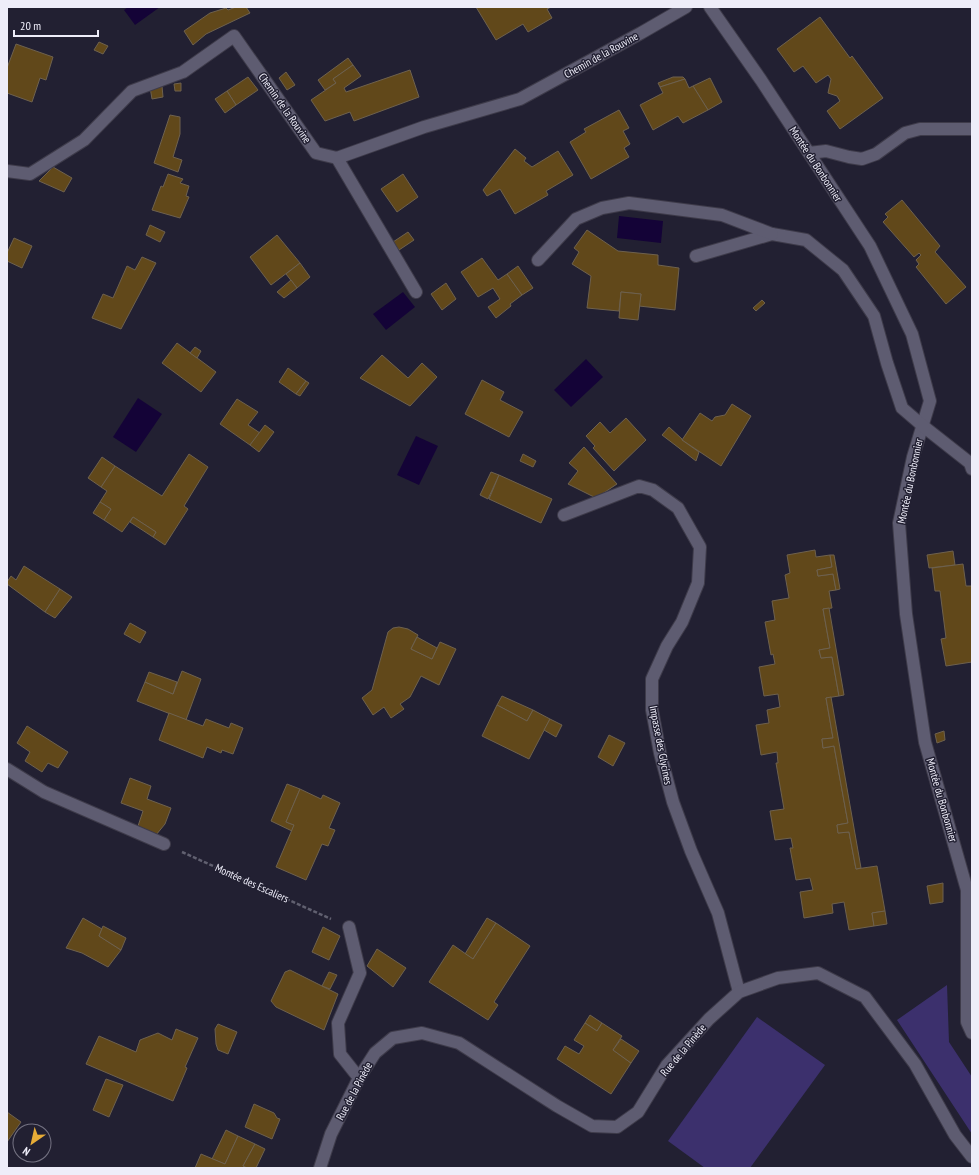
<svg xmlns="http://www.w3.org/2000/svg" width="979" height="1175" font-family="'PT Sans Narrow',sans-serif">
<rect width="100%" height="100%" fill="#222032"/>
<g fill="#3c306d">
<path d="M947,985L949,1042L972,1077V1134L897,1020Z"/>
<path d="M757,1017L825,1065L750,1168H705L668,1141Z"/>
</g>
<g fill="#140337">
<path d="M128,7H160L135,25L124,10Z"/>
<path d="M619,216L663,221L661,243L617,238Z"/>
<path d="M403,292L415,307L386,330L373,314Z"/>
<path d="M586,359L603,377L571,407L554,390Z"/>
<path d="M138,398L162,414L136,452L113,437Z"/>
<path d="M416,436L438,446L419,485L397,475Z"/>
</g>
<g fill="#61481a" stroke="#6e614e">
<path d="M236,7H246L250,13L206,34L193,45L184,31L210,13L226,8L228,10Z"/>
<path d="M476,7H551L547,9L552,18L528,32L523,24L496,40Z"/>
<path d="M820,17L850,58L852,56L883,98L840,129L827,111L840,101L837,96L828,93L831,79L828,75L816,83L803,66L794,72L777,49Z"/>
<path d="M99,42L108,46L103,54L94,50Z"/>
<path d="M16,44L53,57L46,80L40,78L32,102L7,93V68Z"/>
<path d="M348,58L353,65L333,79L336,83L325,90L318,80Z"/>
<path d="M353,65L361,76L344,88L346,92L410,70L419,97L354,121L350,112L325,121L311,100L336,83L333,79Z"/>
<path d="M286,72L295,85L287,90L279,78Z"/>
<path d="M248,77L258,90L236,105L227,91Z"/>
<path d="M673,77H683L685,79L660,87L658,83Z"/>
<path d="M710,78L722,102L708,110L693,86Z"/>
<path d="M685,79L689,88L693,86L708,110L683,123L678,116L653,130L640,105L663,93L660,87Z"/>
<path d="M181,83V91H175L174,84Z"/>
<path d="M162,86L163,97L152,99L150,87Z"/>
<path d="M227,91L236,105L225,113L215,99Z"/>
<path d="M619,110L629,128L623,131L630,144L624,148L629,157L591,179L570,142L586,132L584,129Z"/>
<path d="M170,115L180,117V134L173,157L182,160L178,172L154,163Z"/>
<path d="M515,149L526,158L524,161L532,167L558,151L573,175L546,191L548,195L515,214L500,189L487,196L483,190Z"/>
<path d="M53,167L72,178L64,192L39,181Z"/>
<path d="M168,174L183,179L180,183L189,186L186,196L189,197L180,218L152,210L161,186L163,187Z"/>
<path d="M403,174L418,197L397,212L381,189Z"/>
<path d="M902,200L940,246L935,252L966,287L946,304L916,267L919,264L916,260L921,255L919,253L914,257L883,222L888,217L885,214Z"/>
<path d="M150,225L165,232L160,242L146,235Z"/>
<path d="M587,230L618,251L658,255V265L679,268L675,310L639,306L641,294L621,292L619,311L587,308L591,276L572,264L579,252L574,248Z"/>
<path d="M408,232L414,240L399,250L393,242Z"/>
<path d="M277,235L300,263L271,285L250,257Z"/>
<path d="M14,238L32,246L22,268L7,261V253Z"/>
<path d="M142,257L156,263L121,329L92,318L103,294L113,298L127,266L135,270Z"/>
<path d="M482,258L498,280L507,274L522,295L510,304L511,306L496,318L488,307L500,299L493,288L478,297L461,272Z"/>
<path d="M300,263L310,277L297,288L286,274Z"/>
<path d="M518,266L533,288L522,295L507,274Z"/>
<path d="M291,280L297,288L284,298L277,292Z"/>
<path d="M446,283L456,299L442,310L431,294Z"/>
<path d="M621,292L641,294L638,320L619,318Z"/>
<path d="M762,300L765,303L756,311L753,308Z"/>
<path d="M177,343L216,372L201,392L162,363Z"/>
<path d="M195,347L201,351L197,358L190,353Z"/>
<path d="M382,355L408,378L422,363L437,377L410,406L360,378Z"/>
<path d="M288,368L306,381L296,394L279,382Z"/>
<path d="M482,380L504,392L500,400L523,412L509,437L465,414Z"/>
<path d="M306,381L309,383L300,396L296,394Z"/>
<path d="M237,399L258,412L248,425L260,433L250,445L220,424Z"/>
<path d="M732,404L751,416L721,466L682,440L700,413L712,421L715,417L725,415Z"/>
<path d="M626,418L646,440L614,471L593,448L595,446L586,436L600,422L610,433Z"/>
<path d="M265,425L274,432L259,452L250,445Z"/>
<path d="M669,427L682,439V440L699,452L696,461L662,435Z"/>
<path d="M584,447L617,484L596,498L568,484L578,471L569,463Z"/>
<path d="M189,454L208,467L184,506L188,509L165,545L153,537L156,532L133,517L122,532L104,520L111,509L100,502L107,491L101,487L115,466L162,496Z"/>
<path d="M523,454L536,461L533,467L520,461Z"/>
<path d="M102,457L115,466L101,487L88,478Z"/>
<path d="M491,472L499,475L488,499L480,495Z"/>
<path d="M499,475L552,499L541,523L489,499Z"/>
<path d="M100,502L111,509L104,520L93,513Z"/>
<path d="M133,517L156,532L153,537L130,522Z"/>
<path d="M815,550L816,557L830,555L832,567L817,570L818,576L833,574L836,590L829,591L832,608L823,609L830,648L819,650L821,658L832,657L839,696L826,698L833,738L822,739L823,748L834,746L848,823L837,825L838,833L849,832L856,869L877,866L885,911L872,913L874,926L849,930L844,902L832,904L833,913L804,918L800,892L813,890L810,878L796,880L790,848H793L791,838L775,840L770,811L784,809L776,763H778L777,752L761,755L756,725L769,723L767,710L780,707L778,694L764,696L759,667L775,664L773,654L771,655L765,622L775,620L772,601L789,598L785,575L790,573L787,555Z"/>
<path d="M953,551L955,565L929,568L927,555Z"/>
<path d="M830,555H834L840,589L836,590L833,574L818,576L817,570L832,567Z"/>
<path d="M963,564L966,586H972V662L946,666L941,639L946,638L940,591H935L932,568Z"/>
<path d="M24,566L60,589L45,612L7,584V582L11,576L16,580Z"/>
<path d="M60,589L72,597L55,618L45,612Z"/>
<path d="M829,608L844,695L839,696L832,657L821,658L819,650L830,648L823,609Z"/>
<path d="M130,623L146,632L140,643L124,634Z"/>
<path d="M399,627L408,629L418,635L411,649L432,659L440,642L456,649L439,685L421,676L410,697L400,704L404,709L391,718L384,707L373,715L362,698L372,690L388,632L393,628Z"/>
<path d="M417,637L437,648L432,659L411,649Z"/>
<path d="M182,671L201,679L186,720L137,701L145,682L173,694Z"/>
<path d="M149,672L177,682L173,694L145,682Z"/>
<path d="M502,696L533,710L527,721L497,705Z"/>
<path d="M831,697L861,868L856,869L849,832L838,833L837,825L848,823L834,746L823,748L822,739L833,738L826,698Z"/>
<path d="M497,705L527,721L533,710L550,719L529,759L482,736Z"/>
<path d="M169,713L203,726L206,719L229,728L231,723L243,728L233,754L222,750L221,753L207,747L203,758L159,740Z"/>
<path d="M550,719L562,725L556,737L544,730Z"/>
<path d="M27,726L68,752L58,768L48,763L42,772L25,761L30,752L17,743Z"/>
<path d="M944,731L945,740L937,743L935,734Z"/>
<path d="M609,735L625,743L613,766L598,757Z"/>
<path d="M130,778L151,786L147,799L171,808L165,824L156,835L138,826L143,811L121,803Z"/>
<path d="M287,784L300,789L286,822L294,825L292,831L271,821Z"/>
<path d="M300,789L321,799L323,795L340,803L329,828L335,830L328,846L322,844L306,880L276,867L294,825L286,822Z"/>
<path d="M943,883V902L930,904L927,886Z"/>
<path d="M885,911L887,924L874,926L872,913Z"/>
<path d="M83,918L102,929L99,936L121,950L108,967L82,953L66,948Z"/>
<path d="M487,918L496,923L473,959L465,954Z"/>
<path d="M496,923L530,946L494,1002L498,1005L488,1020L429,982L453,945L473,959Z"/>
<path d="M103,926L126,938L121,950L99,936Z"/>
<path d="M323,927L340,936L329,960L312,952Z"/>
<path d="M377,949L406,968L393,987L367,966Z"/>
<path d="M290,970L338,994L324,1030L276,1007L271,1001L285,972Z"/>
<path d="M329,972L337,975L330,989L322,986Z"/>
<path d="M590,1015L602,1023L597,1031L585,1023Z"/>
<path d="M585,1023L597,1031L602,1023L622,1036L613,1050L631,1063L611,1094L557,1059L565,1046L579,1054L584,1046L574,1040Z"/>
<path d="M218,1024L237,1032L228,1054L218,1050L216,1044L215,1029Z"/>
<path d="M176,1029L198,1038L185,1067L187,1068L173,1101L86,1064L99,1036L136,1052L140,1040L158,1033L172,1040Z"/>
<path d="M621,1039L639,1051L631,1063L613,1050Z"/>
<path d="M106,1079L123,1085L109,1117L93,1110Z"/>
<path d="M254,1104L274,1113L277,1118L280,1119L272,1139L245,1127Z"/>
<path d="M7,1112L21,1122L7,1142Z"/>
<path d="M226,1130L238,1136L225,1164L212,1159Z"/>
<path d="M238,1136L255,1144L243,1166L247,1168H195L201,1154L225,1164Z"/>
<path d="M255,1144L265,1149L256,1168H247L243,1166Z"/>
</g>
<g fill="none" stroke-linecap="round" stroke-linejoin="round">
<defs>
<g id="minor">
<path d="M710,7L761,80L870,246L912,334L930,401L913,457L899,523L906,614L925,742L967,890V1022L972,1033"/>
<path d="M809,153L826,151L849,157L862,159L876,154L905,133L920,129H972"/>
<path d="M337,158L416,292"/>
<path d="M7,171L30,174L84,140L132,91L183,72L234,36L316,153L337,158L424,127L520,99L641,33L686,7"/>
<path d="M696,256L772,234L806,240L843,270L874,316L887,363L902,408L923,426L970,463L972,469"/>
<path d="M538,260L576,219L602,208L629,203L722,215L772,234"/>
<path d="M564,515L639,486L653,490L678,508L700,547L698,583L682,622L667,646L652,679V710L660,753L673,802L691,851L718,913L739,992"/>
<path d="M7,769L44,792L164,844"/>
<path d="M349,927L360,973L338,1023L340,1054L359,1078"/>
<path d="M320,1168L331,1134L359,1078L375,1053L393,1038L422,1033L459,1043L557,1106L592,1126L617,1127L638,1112L667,1065L709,1019L739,992L778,978L818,973L865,997L915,1064L955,1135L972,1157"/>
</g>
</defs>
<use href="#minor" stroke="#3e3b4a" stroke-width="14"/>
<path stroke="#616070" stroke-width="2.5" stroke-dasharray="4 2" stroke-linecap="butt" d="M182,852L331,919"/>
<use href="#minor" stroke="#5e5c71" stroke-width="12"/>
</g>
<g text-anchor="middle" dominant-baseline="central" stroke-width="3" stroke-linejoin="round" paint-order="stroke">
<g font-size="11" fill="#eeedf9" stroke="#222032">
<text transform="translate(601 55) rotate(-29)">Chemin de la Rouvine</text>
<text transform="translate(285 108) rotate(55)">Chemin de la Rouvine</text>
<text transform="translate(816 164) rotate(57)">Montée du Bonbonnier</text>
<text transform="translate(910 481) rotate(-78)">Montée du Bonbonnier</text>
<text transform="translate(661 745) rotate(79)">Impasse des Glycines</text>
<text transform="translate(942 800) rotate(74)">Montée du Bonbonnier</text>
<text transform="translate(252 883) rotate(24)">Montée des Escaliers</text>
<text transform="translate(683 1050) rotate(-50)">Rue de la Pinède</text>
<text transform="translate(354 1091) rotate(-62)">Rue de la Pinède</text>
</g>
</g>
<rect width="979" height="1175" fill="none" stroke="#eeedf9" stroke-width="16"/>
<g transform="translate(32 1143) rotate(214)"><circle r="19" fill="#222032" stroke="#747282"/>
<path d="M0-3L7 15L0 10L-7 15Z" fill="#e7ac37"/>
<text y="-6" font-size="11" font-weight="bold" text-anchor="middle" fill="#eeedf9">N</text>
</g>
<path d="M14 30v6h84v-6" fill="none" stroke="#eeedf9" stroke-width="2"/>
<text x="20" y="30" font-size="12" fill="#eeedf9" stroke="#222032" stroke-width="3" paint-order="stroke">20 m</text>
</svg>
